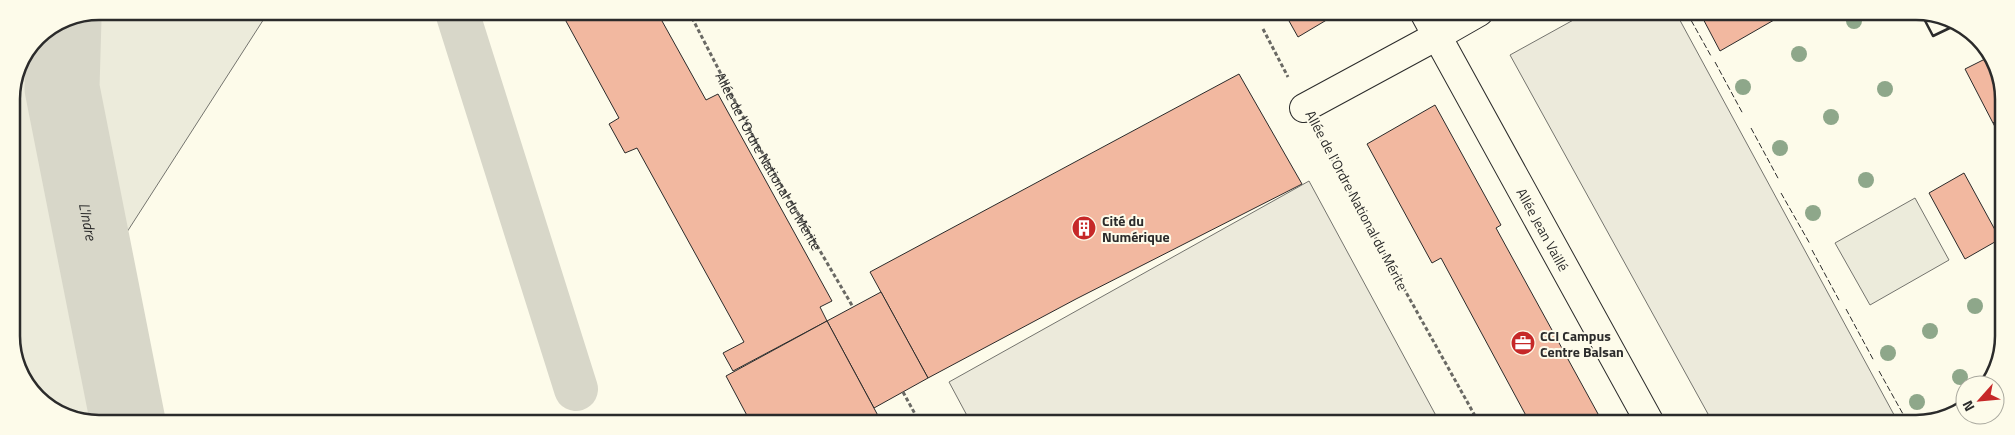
<svg xmlns="http://www.w3.org/2000/svg" width="2015" height="435" font-family="'Titillium Web',sans-serif">
<rect width="100%" height="100%" fill="#fdfbea"/>
<g fill="#ecebdb" stroke="#74746e">
<path d="M99,11H269L109,260L160,422H82L37,398L13,353L11,94L37,37L66,18Z"/>
<path d="M1915,198L1949,260L1870,305L1835,243Z"/>
</g>
<g fill="#eceadb" stroke="#74746e">
<path d="M1586,13H1676L1899,424L1713,423L1510,55Z"/>
<path d="M1309,181L1440,423H971L949,382Z"/>
</g>
<g fill="none" stroke-linecap="round" stroke-linejoin="round">
<path stroke="#d8d7c9" stroke-width="44" d="M457,12L576,389"/>
<path stroke="#d8d7c9" stroke-width="75" id="s1" d="M64,19L62,88L128,422"/>
</g>
<g fill="#f2b8a0" stroke="#2b2b2b">
<path d="M561,12H657L706,100L718,94L832,301L820,307L827,321L733,371L723,353L744,342L637,148L625,153L609,124L619,118Z"/>
<path d="M1284,12H1340L1298,37Z"/>
<path d="M1700,13H1769L1774,20L1720,51Z"/>
<path d="M1769,13H1788L1774,20Z"/>
<path d="M1989,57L2002,82V118L1993,123L1965,69Z"/>
<path d="M1239,74L1302,184L1076,299L928,378L870,272Z"/>
<path d="M1435,105L1501,225L1496,228L1603,423H1530L1441,258L1432,263L1367,144Z"/>
<path d="M2002,118V140L1993,123Z"/>
<path d="M1964,173L2000,239L1965,259L1929,193Z"/>
<path d="M881,292L928,378L874,408L827,321Z"/>
<path d="M827,321L882,423H751L726,376Z"/>
</g>
<g fill="none" stroke-linecap="round" stroke-linejoin="round">
<defs>
<g id="minor">
<path id="s3" d="M1479,12L1437,36L1650,423"/>
<path d="M1304,108L1437,36L1424,12"/>
</g>
</defs>
<use href="#minor" stroke="#2b2b2b" stroke-width="30"/>
<g stroke="#6a6964" stroke-width="3" stroke-dasharray="4 2.5" stroke-linecap="butt">
<path id="s2" d="M689,12L756,142L853,307"/>
<path d="M1263,29L1288,77"/>
<path d="M1321,140L1479,423"/>
<path d="M903,392L920,423"/>
</g>
<use href="#minor" stroke="#fdfbea" stroke-width="28"/>
<g stroke="#2b2b2b" stroke-width="1" stroke-dasharray="6 2.5" stroke-linecap="butt">
<path d="M1687,13L1711,56"/>
<path d="M1715,62L1743,114"/>
<path d="M1751,128L1779,180"/>
<path d="M1781,193L1810,244"/>
<path d="M1812,250L1840,302"/>
<path d="M1846,309L1874,361"/>
<path d="M1879,371L1908,423"/>
</g>
<path stroke="#2b2b2b" stroke-width="2.5" d="M1921,13L1933,36L1956,25"/>
</g>
<g fill="#8ea78a">
<circle cx="1854" cy="21" r="8"/>
<circle cx="1799" cy="54" r="8"/>
<circle cx="1743" cy="87" r="8"/>
<circle cx="1885" cy="89" r="8"/>
<circle cx="1831" cy="117" r="8"/>
<circle cx="1780" cy="148" r="8"/>
<circle cx="1866" cy="180" r="8"/>
<circle cx="1813" cy="213" r="8"/>
<circle cx="1975" cy="306" r="8"/>
<circle cx="1930" cy="331" r="8"/>
<circle cx="1888" cy="353" r="8"/>
<circle cx="1960" cy="377" r="8"/>
<circle cx="1917" cy="402" r="8"/>
</g>
<defs>
<symbol id="building-disc" viewBox="-11 -11 22 22"><circle r="9.5" fill="#c62828" stroke="#fdfbea"/><path d="M-4-6H4V6H1V3H-1V6H-4ZM-2.5-4.3h1.7v1.8h-1.7ZM.8-4.3h1.7v1.8H.8ZM-2.5-1h1.7V.8h-1.7ZM.8-1h1.7V.8H.8Z" fill="#fff"/></symbol>
<symbol id="office-disc" viewBox="-11 -11 22 22"><circle r="9.5" fill="#c62828" stroke="#fdfbea"/><path d="M-6-3h4V-5.5h4V-3h4V5H-6ZM-1-4.5V-3h2v-1.5ZM-6 0V1H6V0Z" fill="#fff"/></symbol>
</defs>
<g fill-rule="evenodd">
<use href="#building-disc" x="1070" y="214" width="28" height="28"/>
<use href="#office-disc" x="1509" y="329" width="28" height="28"/>
</g>
<g text-anchor="middle" dominant-baseline="central" stroke-width="4" stroke-linejoin="round" paint-order="stroke">
<g font-size="14" fill="#2b2b2b" stroke="#fdfbea">
<text stroke="none"><textPath href="#s2" startOffset="169">Allée de l'Ordre National du Mérite</textPath></text>
<text transform="translate(1357 200) rotate(62)">Allée de l'Ordre National du Mérite</text>
<text stroke="none"><textPath href="#s3" startOffset="269">Allée Jean Vaillé</textPath></text>
</g>
<g font-size="14" font-weight="bold" fill="#2b2b2b" stroke="#fdfbea" text-anchor="start">
<text x="1102" y="220">Cité du<tspan x="1102" dy="16">Numérique</tspan></text>
<text x="1540" y="335">CCI Campus<tspan x="1540" dy="16">Centre Balsan</tspan></text>
</g>
<g font-size="15" font-style="italic" fill="#2b2b2b" stroke="#fdfbea">
<text stroke="none"><textPath href="#s1" startOffset="205">L'Indre</textPath></text>
</g>
</g>
<path d="M0 0H2015V435H0ZM99 20H1916A79 79 0 0 1 1995 99V336A79 79 0 0 1 1916 415H99A79 79 0 0 1 20 336V99A79 79 0 0 1 99 20Z" fill="#fdfbea" fill-rule="evenodd"/>
<path fill="none" stroke="#2b2b2b" stroke-width="2.5" d="M99 20H1916A79 79 0 0 1 1995 99V336A79 79 0 0 1 1916 415H99A79 79 0 0 1 20 336V99A79 79 0 0 1 99 20Z"/>
<g transform="translate(1980 400) rotate(243)"><circle r="24" fill="#fdfbea" stroke="#a9a89e"/>
<path d="M0-4L9 19L0 12L-9 19Z" fill="#c62828"/>
<text y="-8" font-size="14" font-weight="bold" text-anchor="middle" fill="#2b2b2b">N</text>
</g>
</svg>
